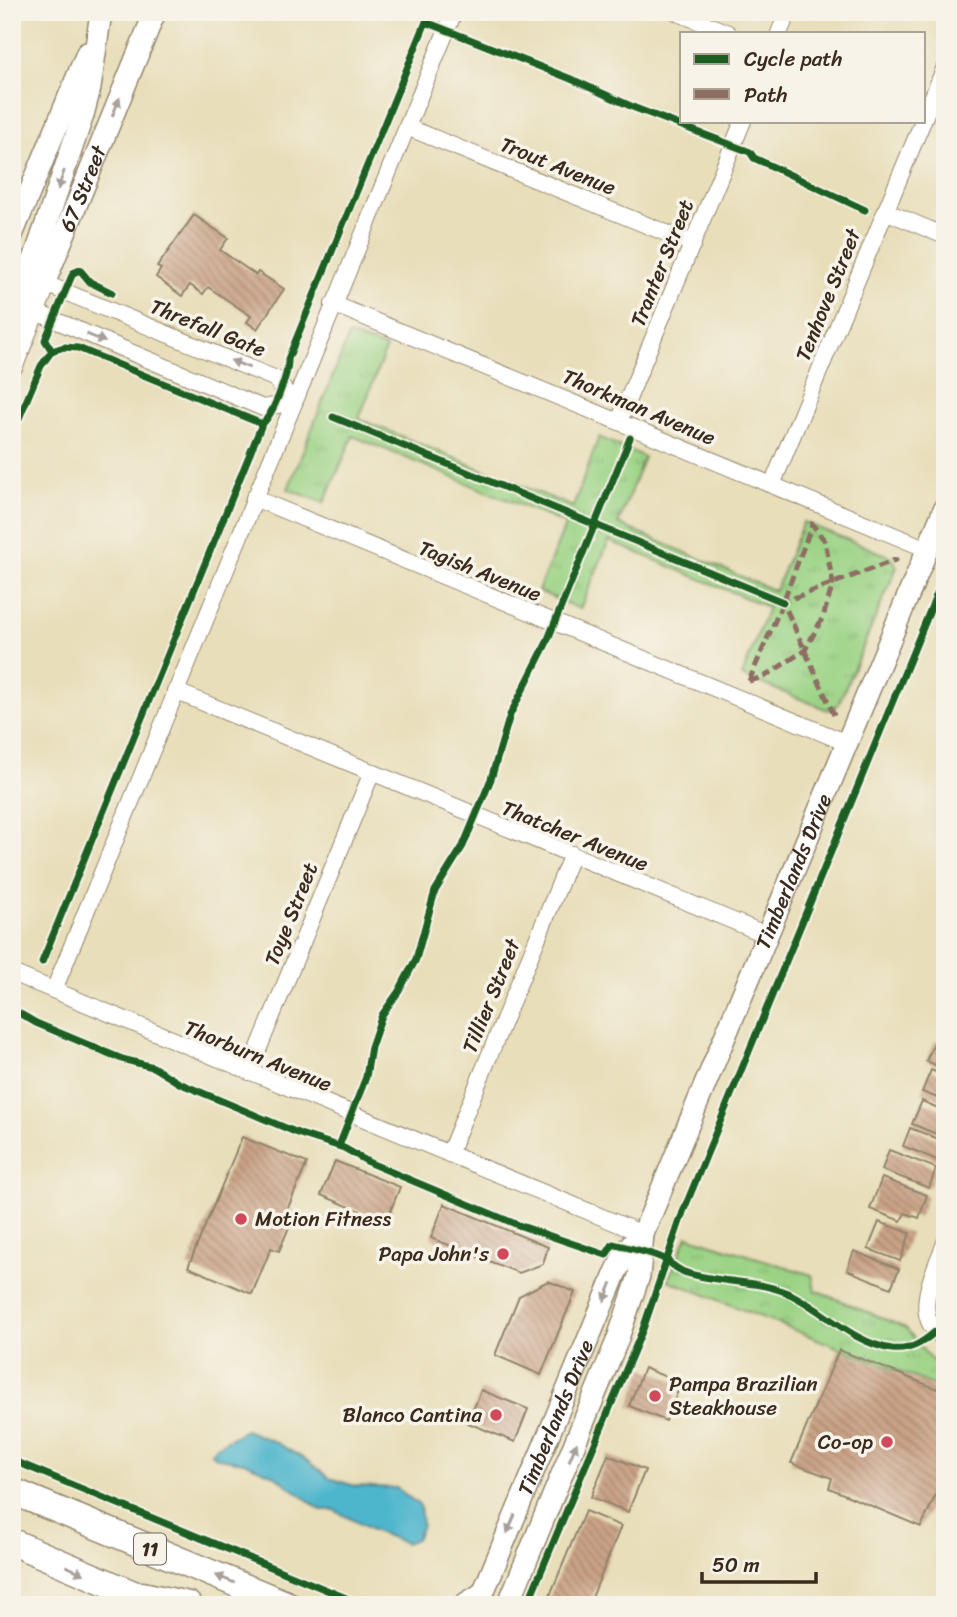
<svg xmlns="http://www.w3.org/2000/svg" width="957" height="1617" font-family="Sriracha,sans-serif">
<defs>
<pattern id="park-tufts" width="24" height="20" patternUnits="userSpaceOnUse" patternTransform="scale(1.75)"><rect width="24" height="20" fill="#9bd385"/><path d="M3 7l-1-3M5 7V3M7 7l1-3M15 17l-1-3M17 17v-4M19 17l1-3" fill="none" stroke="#86b572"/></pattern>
<pattern id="building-back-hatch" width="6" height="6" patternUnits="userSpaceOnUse" patternTransform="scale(1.75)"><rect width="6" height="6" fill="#caa387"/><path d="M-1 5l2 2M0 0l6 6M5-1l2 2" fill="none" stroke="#a5856e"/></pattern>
</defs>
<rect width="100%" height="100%" fill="#f7f3e8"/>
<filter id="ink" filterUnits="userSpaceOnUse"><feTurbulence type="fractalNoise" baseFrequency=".0143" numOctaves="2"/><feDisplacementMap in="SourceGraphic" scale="14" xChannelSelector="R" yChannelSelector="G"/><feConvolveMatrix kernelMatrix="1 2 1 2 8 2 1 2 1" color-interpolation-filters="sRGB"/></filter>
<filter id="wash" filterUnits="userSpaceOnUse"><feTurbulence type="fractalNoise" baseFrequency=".00686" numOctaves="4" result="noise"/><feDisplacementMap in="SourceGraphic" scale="28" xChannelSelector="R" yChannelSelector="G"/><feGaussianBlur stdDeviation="1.57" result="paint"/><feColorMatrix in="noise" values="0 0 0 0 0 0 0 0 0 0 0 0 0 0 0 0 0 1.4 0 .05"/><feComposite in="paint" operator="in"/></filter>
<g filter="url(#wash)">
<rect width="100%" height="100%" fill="#e8deba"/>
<g fill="url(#park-tufts)" stroke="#6b7e52" stroke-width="2">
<path d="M349,335L386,348L359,419L573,507L599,437L644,457L618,524L775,591L803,522L892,557L897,567L838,705L828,710L742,676L768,607L609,541L580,609L538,591L566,524L353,436L324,503L288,489Z"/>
<path d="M687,1236L812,1275L815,1290L906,1328L930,1359L945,1364V1390L668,1280Z"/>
</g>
<path fill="#4eb5cc" stroke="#447075" stroke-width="2" d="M245,1430L275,1442L308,1461L329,1478L355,1486L397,1488L420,1506L422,1525L416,1539L405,1543L372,1530L334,1510H321L274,1475L244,1462L218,1458L211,1453L217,1446Z"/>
<g id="blocks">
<g fill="url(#building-back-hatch)">
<path d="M194,215L228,238L220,250L256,275L258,272L284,289L257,329L247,322L251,316L208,287L203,294L190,285L182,296L156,277L161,269L157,267Z"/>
<path d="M935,1041L945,1045V1069L926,1061Z"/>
<path d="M931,1070L945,1076V1101L922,1092Z"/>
<path d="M922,1101L945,1111L944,1137L912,1124Z"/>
<path d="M910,1128L944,1141L937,1160L903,1146Z"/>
<path d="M242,1137L307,1163L287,1210L295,1213L279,1251L271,1248L252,1294L188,1267Z"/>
<path d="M889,1150L936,1168L929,1188L882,1170Z"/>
<path d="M335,1161L400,1187L386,1222L321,1195Z"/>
<path d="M882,1178L927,1195L919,1218L905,1213L901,1221L870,1209Z"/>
<path d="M444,1204L548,1247L543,1264L519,1273L431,1238Z"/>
<path d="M879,1222L910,1233L900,1261L868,1249Z"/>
<path d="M854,1251L899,1269L891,1288L847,1270Z"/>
<path d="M548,1281L575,1292L541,1375L495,1355L519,1296Z"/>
<path d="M839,1350L945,1392V1475L921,1527L829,1488L832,1478L791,1463Z"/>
<path d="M644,1368L681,1383L666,1421L629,1406Z"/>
<path d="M481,1390L528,1409L515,1442L468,1423Z"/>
<path d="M608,1455L645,1470L628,1512L591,1497Z"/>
<path d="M585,1511L621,1526L589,1605H559L548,1600Z"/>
</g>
</g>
</g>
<g filter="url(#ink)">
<use href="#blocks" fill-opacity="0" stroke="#92846c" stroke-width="2"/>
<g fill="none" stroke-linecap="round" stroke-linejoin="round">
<defs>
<g id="minor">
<path d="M676,12L728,33"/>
<path d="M779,33L788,12"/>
<path d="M924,118L945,67"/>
<path d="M407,127L693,244"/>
<path d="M885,211L945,236"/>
<path d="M12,270L276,379L293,402"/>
<path d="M12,302L263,408L293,402"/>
<path d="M333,304L927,549"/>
<path d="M619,421L743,121"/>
<path d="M772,485L923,121"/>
<path d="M254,498L847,743"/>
<path d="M175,691L767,935"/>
<path d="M12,973L643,1234"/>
<path d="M54,990L454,12"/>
<path d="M249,1072L372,772"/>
<path d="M449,1154L572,854"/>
<path d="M945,1243C934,1273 909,1317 945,1339"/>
</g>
<g id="tertiary">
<path d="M12,235L87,53"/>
<path id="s1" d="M44,284L155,12"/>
<path d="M33,312L27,299L28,277L83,115L90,88L100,19"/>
<path id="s2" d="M478,1605L616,1272L628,1248L643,1234"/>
<path id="s3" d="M508,1605L617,1341L639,1276L643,1234L945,507"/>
</g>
<path id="secondary" d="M12,364L44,284"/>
<g id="primary">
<path d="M12,1491L288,1605"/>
<path d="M12,1542L159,1605"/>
<path d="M142,1595L188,1605"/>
<path d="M468,1605L481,1597"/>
</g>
</defs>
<use href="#minor" stroke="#92846c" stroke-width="18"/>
<use href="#tertiary" stroke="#92846c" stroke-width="24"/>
<use href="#secondary" stroke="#92846c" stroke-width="25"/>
<use href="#primary" stroke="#92846c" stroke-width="29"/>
<use href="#minor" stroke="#fff" stroke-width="16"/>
<use href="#tertiary" stroke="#fff" stroke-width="21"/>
<use href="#secondary" stroke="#fff" stroke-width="23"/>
<use href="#primary" stroke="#fff" stroke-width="26"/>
<g stroke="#8d6e63" stroke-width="5" stroke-dasharray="10 5" stroke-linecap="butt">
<path d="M749,681L764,677L805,650L823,617L833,584L825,541L812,524"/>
<path d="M749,681L783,602L813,522"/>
<path d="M834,715L783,602L898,559"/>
</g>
<defs>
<g id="cycleway">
<path d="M426,22L571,79L635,108L750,152L754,158L865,210"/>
<path d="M52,351L64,347L78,348L262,424"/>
<path d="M333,417L783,602"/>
<path d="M12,435L41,366L52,351L45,340L73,273L80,270L90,282L112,293"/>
<path d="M42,962L262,424C273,415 289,373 288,359L430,12"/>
<path d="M12,1009L36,1023L122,1059L153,1067L179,1083L300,1134L344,1148L370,1163L518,1225L606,1255L613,1244C628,1248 645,1251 660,1257C670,1261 676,1270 687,1273C722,1284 759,1279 792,1295C826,1312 853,1343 892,1349C910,1351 922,1343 935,1332"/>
<path d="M339,1146L366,1077L371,1047L382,1015L399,991L416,959L435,891L463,846L491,779L510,715L546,644L630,438"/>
<path d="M12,1460L363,1605"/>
<path d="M527,1605L643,1329L683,1212L945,574"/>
</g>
</defs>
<use href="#cycleway" stroke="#f7f3e8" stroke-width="11"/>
<use href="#cycleway" stroke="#1b5e20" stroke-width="7"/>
</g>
<defs><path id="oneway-solid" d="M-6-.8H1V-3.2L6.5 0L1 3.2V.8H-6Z" transform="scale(1.75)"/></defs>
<g fill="#a79f9a">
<use href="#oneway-solid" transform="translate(116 107) rotate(-68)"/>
<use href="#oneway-solid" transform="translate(61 180) rotate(109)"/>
<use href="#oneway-solid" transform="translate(96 338) rotate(23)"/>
<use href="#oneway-solid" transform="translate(240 364) rotate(-158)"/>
<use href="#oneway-solid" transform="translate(608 1292) rotate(112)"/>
<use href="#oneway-solid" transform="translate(573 1452) rotate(-67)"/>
<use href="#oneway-solid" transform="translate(511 1524) rotate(113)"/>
<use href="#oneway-solid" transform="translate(75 1570) rotate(24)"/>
<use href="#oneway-solid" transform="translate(225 1579) rotate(-158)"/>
</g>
</g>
<g fill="#d1495b" stroke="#f7f3e8" stroke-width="2.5">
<circle cx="241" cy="1219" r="7"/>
<circle cx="503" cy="1254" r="7"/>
<circle cx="655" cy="1396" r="7"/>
<circle cx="496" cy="1415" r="7"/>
<circle cx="887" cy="1442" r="7"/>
</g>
<g text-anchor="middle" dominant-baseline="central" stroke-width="7" stroke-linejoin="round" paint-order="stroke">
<rect fill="#f7f3e8" stroke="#73665b" stroke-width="2" x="134" y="1533.5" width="32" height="31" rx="5"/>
<g font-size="19" font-weight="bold" fill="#3b2a1e">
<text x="150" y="1549">11</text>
</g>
<g font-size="21" fill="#3b2a1e" stroke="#f7f3e8">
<text transform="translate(558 166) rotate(22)">Trout Avenue</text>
<text stroke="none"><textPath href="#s1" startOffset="103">67 Street</textPath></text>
<text transform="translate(662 263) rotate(-68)">Tranter Street</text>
<text transform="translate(828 295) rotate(-68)">Tenhove Street</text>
<text transform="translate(208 328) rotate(22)">Threfall Gate</text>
<text transform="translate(639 407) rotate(23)">Thorkman Avenue</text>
<text transform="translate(480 571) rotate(22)">Tagish Avenue</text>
<text transform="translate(575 836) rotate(22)">Thatcher Avenue</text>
<text stroke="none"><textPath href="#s3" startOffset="789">Timberlands Drive</textPath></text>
<text transform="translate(291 914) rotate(-68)">Toye Street</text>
<text transform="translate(491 996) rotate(-68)">Tillier Street</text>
<text transform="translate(258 1056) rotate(22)">Thorburn Avenue</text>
<text stroke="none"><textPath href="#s2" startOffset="203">Timberlands Drive</textPath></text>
</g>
<g font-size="21" fill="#3b2a1e" stroke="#f7f3e8" text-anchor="end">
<text x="255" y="1219" text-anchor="start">Motion Fitness</text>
<text x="489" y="1254">Papa John's</text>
<text x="669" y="1384" text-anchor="start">Pampa Brazilian<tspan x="669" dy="24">Steakhouse</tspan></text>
<text x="482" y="1415">Blanco Cantina</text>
<text x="873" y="1442">Co-op</text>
</g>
</g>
<rect width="957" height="1617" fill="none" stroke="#f7f3e8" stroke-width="42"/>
<rect x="680" y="32" width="245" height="91" fill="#f7f3e8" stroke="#aca397" stroke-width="2"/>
<rect x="694" y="54" width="35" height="10" fill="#1b5e20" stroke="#aca397" stroke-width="2"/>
<text x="744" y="66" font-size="21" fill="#3b2a1e">Cycle path</text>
<rect x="694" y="89" width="35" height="10" fill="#8d6e63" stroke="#aca397" stroke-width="2"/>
<text x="744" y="102" font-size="21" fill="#3b2a1e">Path</text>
<path d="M702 1572v10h114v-10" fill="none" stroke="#3b2a1e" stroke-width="3.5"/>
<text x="712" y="1572" font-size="21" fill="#3b2a1e" stroke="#f7f3e8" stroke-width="5" paint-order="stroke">50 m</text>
</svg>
